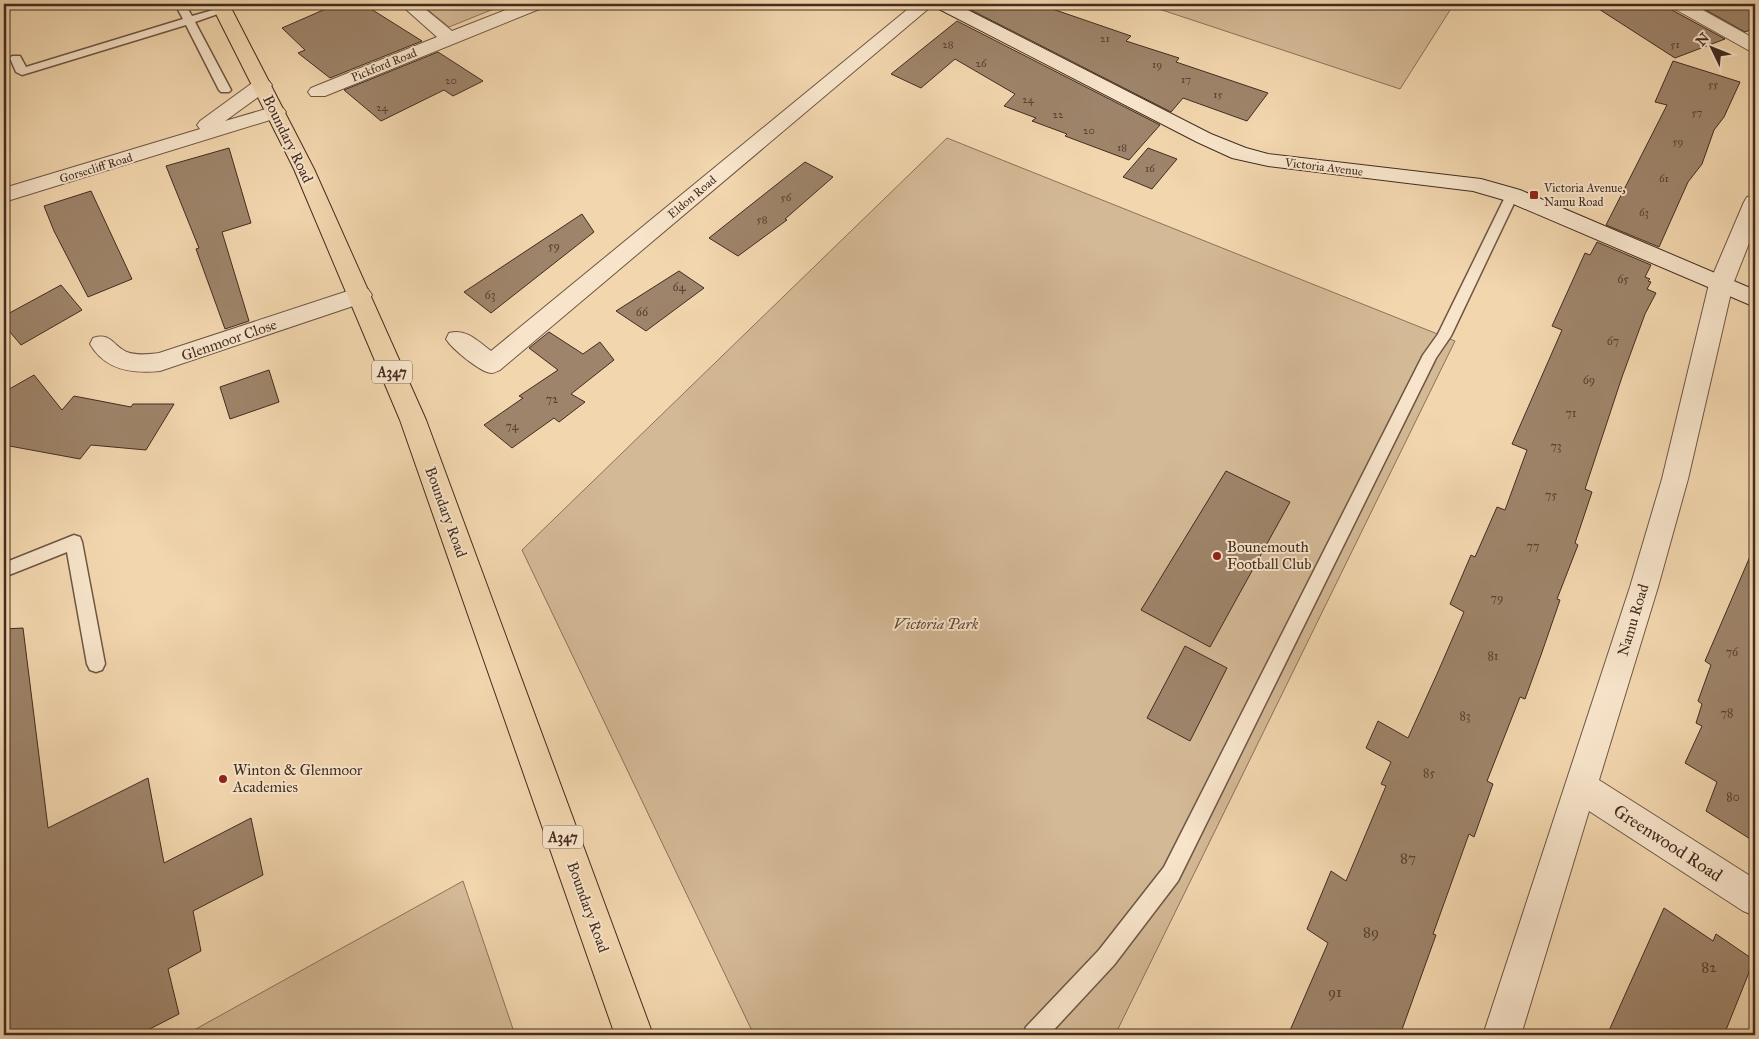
<svg xmlns="http://www.w3.org/2000/svg" width="1759" height="1039" font-family="'IM FELL Great Primer',serif">
<rect width="100%" height="100%" fill="#f2d6ae"/>
<filter id="stains"><feTurbulence type="fractalNoise" baseFrequency=".004" numOctaves="4"/><feColorMatrix values="0 0 0 0 .2 0 0 0 0 .09 0 0 0 0 .02 0 0 0 .5 -.17"/></filter>
<radialGradient id="worn" r=".72"><stop offset=".6" stop-color="#630" stop-opacity="0"/><stop offset="1" stop-color="#630" stop-opacity=".3"/></radialGradient>
<g fill="#d4b996" stroke="#8c725b">
<path d="M421,4H506L449,27Z"/>
<path d="M1144,4H1440L1452,7L1400,89Z"/>
<path d="M947,138L1455,341L1115,1035H754L522,550Z"/>
<path d="M463,881L515,1035H185Z"/>
</g>
<g fill="#9e846a" stroke="#432c20">
<path d="M337,4H363L422,41L330,78L298,53L305,50L282,28Z"/>
<path d="M978,4H1038L1131,36L1126,41L1179,58L1176,62L1268,93L1247,121L1183,98L1171,112L971,10Z"/>
<path d="M1591,4H1668L1672,10L1725,39L1675,58Z"/>
<path d="M1695,4H1755V28L1745,32Z"/>
<path d="M957,21L1160,125L1129,160L1065,136L1067,134L1032,121L1036,118L1004,106L1015,94L955,59L921,88L891,74Z"/>
<path d="M438,52L483,81L453,96L444,90L381,121L344,90Z"/>
<path d="M1673,61L1740,82L1724,117L1714,130L1702,164L1688,182L1659,247L1606,225L1667,105L1655,102Z"/>
<path d="M229,148L251,223L222,232L249,321L225,329L196,249L199,248L166,166Z"/>
<path d="M1148,148L1177,159L1152,189L1123,177Z"/>
<path d="M805,162L833,177L785,219L787,220L738,256L709,238Z"/>
<path d="M91,191L132,279L88,297L54,231L44,206Z"/>
<path d="M582,214L594,232L491,313L464,292Z"/>
<path d="M1597,242L1651,265L1645,277L1650,279L1648,281L1651,282L1647,289L1656,293L1645,314L1622,377L1585,489L1592,492L1575,543L1578,545L1557,599L1560,600L1541,655L1525,699L1520,697L1487,781L1493,784L1474,837L1469,834L1433,934L1436,935L1400,1035H1288L1328,943L1307,929L1331,871L1346,881L1386,786L1381,784L1391,762L1366,748L1378,721L1408,738L1437,674L1464,612L1450,604L1471,555L1475,557L1497,507L1505,510L1527,450L1512,444L1562,330L1552,326L1585,253L1590,255Z"/>
<path d="M679,271L704,288L646,331L616,311Z"/>
<path d="M61,285L82,310L21,345L4,325V316Z"/>
<path d="M549,332L583,354L600,342L614,360L571,394L585,402L559,422L554,418L512,448L484,425L523,398L519,396L558,370L529,348Z"/>
<path d="M269,370L279,402L230,419L220,387Z"/>
<path d="M34,375L62,410L74,396L131,407L133,404H174L146,450L91,445L80,459L4,445V392Z"/>
<path d="M1226,471L1290,502L1210,647L1141,610Z"/>
<path d="M1755,545V842L1706,811L1717,782L1685,763L1702,726L1696,723L1702,704L1698,701L1711,665L1705,661Z"/>
<path d="M23,628L48,828L148,778L164,863L251,818L263,875L193,911L201,951L168,969L179,1014L138,1035H4V629Z"/>
<path d="M1185,646L1227,668L1190,741L1147,718Z"/>
<path d="M1664,908L1713,941L1716,934L1754,960L1724,1035H1607Z"/>
</g>
<g fill="none" stroke-linecap="round" stroke-linejoin="round">
<defs>
<g id="lane">
<path d="M175,4H185L192,16L224,7L229,10L195,22L231,90L229,92H221L219,90L186,25L22,75L16,72L10,58L12,56H20L26,67L183,19Z"/>
<path d="M1512,191L1518,195L1451,336L1436,358L1178,881L1114,965L1049,1035H1023L1026,1027L1099,950L1164,867L1423,355L1438,334L1506,195Z"/>
<path d="M74,535L80,537L82,542L105,664L102,670L96,672L90,670L87,664L67,552L4,577V563Z"/>
</g>
<g id="street">
<path d="M400,4H419L452,31L521,4H545L542,8L325,96H311L308,92L311,88L437,37Z"/>
<path d="M914,4H934L500,370C497,371 494,373 492,373C481,373 451,348 446,339L449,333C466,328 478,341 491,351Z"/>
<path d="M1670,4H1692L1755,39V51L1748,50L1673,8Z"/>
<path d="M262,79L269,81L272,85L269,89L225,121L276,106L283,108L286,112L283,116L4,202V188L200,129L197,125L200,121L255,81Z"/>
<path d="M1755,195V228L1733,284L1688,479L1658,587L1599,780L1755,879V916L1743,911L1589,811L1521,1035H1483L1630,587L1662,479L1709,284L1744,202L1747,197Z"/>
<path d="M360,287L368,289L372,295L368,301L160,371C132,374 105,370 90,344L93,338C111,332 113,346 127,352C137,356 149,354 159,353Z"/>
</g>
<path id="secondary" d="M934,4H956L1211,134L1246,148L1268,154L1481,179L1520,190L1755,290V307L1504,200L1473,191L1268,166L1232,158L1197,142L937,8Z"/>
<path id="primary" d="M211,4H229L314,169L426,420L653,1035H615L400,420L294,169Z"/>
</defs>
<use href="#lane" stroke="#6f5644" stroke-width="3"/>
<use href="#street" stroke="#6f5644" stroke-width="2"/>
<use href="#secondary" stroke="#432c20" stroke-width="2"/>
<use href="#primary" stroke="#432c20" stroke-width="2"/>
<use href="#lane" fill="#f7e4ca" fill-rule="evenodd"/>
<use href="#street" fill="#f7e4ca" fill-rule="evenodd"/>
<use href="#secondary" fill="#f7e4ca" fill-rule="evenodd"/>
<use href="#primary" fill="#f2d6ae" fill-rule="evenodd"/>
</g>
<g fill="#8f2418" stroke="#f7e4ca" stroke-width="2">
<rect x="1529" y="190" width="10" height="10" rx="2.5"/>
<circle cx="1217" cy="556" r="5"/>
<circle cx="223" cy="779" r="5"/>
</g>
<g text-anchor="middle" dominant-baseline="central" stroke-width="4" stroke-linejoin="round" paint-order="stroke">
<g font-size="11" fill="#5a4232">
<text x="1105" y="38">21</text>
<text x="948" y="44">28</text>
<text x="1675" y="44">51</text>
<text x="981" y="63">26</text>
<text x="1157" y="64">19</text>
<text x="1186" y="79">17</text>
<text x="451" y="80">20</text>
<text x="1713" y="84">55</text>
<text x="1218" y="94">15</text>
<text x="1028" y="99">24</text>
<text x="382" y="107">24</text>
<text x="1697" y="112">57</text>
<text x="1058" y="114">22</text>
<text x="1089" y="130">20</text>
<text x="1678" y="141">59</text>
<text x="1122" y="147">18</text>
<text x="1150" y="168">16</text>
<text x="1664" y="178">61</text>
<text x="786" y="197">56</text>
<text x="1644" y="212">63</text>
<text x="762" y="219">58</text>
</g>
<g font-size="12" fill="#432c20" stroke="#f7e4ca">
<text transform="translate(384 65) rotate(-22)">Pickford Road</text>
<text transform="translate(1324 167) rotate(7)">Victoria Avenue</text>
<text transform="translate(96 168) rotate(-17)">Gorsecliff Road</text>
<text transform="translate(692 197) rotate(-40)">Eldon Road</text>
</g>
<g font-size="12" fill="#432c20" stroke="#f7e4ca" text-anchor="start">
<text x="1544" y="188">Victoria Avenue,<tspan x="1544" dy="14">Namu Road</tspan></text>
</g>
<g font-size="12" fill="#5a4232">
<text x="554" y="246">59</text>
<text x="1623" y="279">65</text>
<text x="679" y="287">64</text>
<text x="490" y="295">63</text>
<text x="642" y="312">66</text>
<text x="1613" y="341">67</text>
<text x="1589" y="380">69</text>
<text x="552" y="399">72</text>
<text x="1571" y="413">71</text>
<text x="512" y="426">74</text>
<text x="1556" y="446">73</text>
<text x="1551" y="495">75</text>
<text x="1533" y="546">77</text>
<text x="1497" y="598">79</text>
<text x="1732" y="652">76</text>
<text x="1493" y="656">81</text>
<text x="1727" y="713">78</text>
<text x="1465" y="716">83</text>
<text x="1429" y="773">85</text>
<text x="1733" y="797">80</text>
</g>
<g fill="#f7e4ca" stroke="#796353" stroke-width="1">
<rect x="372" y="360.5" width="40" height="23" rx="4"/>
<rect x="543" y="825.5" width="40" height="23" rx="4"/>
</g>
<g font-size="14" font-weight="bold" fill="#432c20">
<text x="392" y="372">A347</text>
<text x="563" y="837">A347</text>
</g>
<g font-size="15" fill="#432c20" stroke="#f7e4ca">
<text transform="translate(288 139) rotate(64)">Boundary Road</text>
<text transform="translate(229 340) rotate(-19)">Glenmoor Close</text>
<text transform="translate(446 512) rotate(70)">Boundary Road</text>
<text transform="translate(1633 620) rotate(-73)">Namu Road</text>
<text transform="translate(588 907) rotate(70)">Boundary Road</text>
</g>
<g font-size="15" fill="#432c20" stroke="#f7e4ca" text-anchor="start">
<text x="1227" y="547">Bounemouth<tspan x="1227" dy="17">Football Club</tspan></text>
<text x="233" y="770">Winton &amp; Glenmoor<tspan x="233" dy="17">Academies</tspan></text>
</g>
<g font-size="15" font-style="italic" fill="#604838" stroke="#f7e4ca">
<text x="936" y="624">Victoria Park</text>
</g>
<g font-size="15" fill="#5a4232">
<text x="1408" y="858">87</text>
<text x="1371" y="932">89</text>
<text x="1709" y="967">82</text>
<text x="1335" y="992">91</text>
</g>
<g font-size="18" fill="#432c20" stroke="#f7e4ca">
<text transform="translate(1668 843) rotate(33)">Greenwood Road</text>
</g>
</g>
<rect width="1759" height="1039" fill="none" stroke="#f2d6ae" stroke-width="20"/>
<rect x="5" y="5" width="1749" height="1029" fill="none" stroke="#432c20" stroke-width="2.5"/>
<rect x="10" y="10" width="1739" height="1019" fill="none" stroke="#432c20"/>
<g transform="translate(1712 48) rotate(313)" stroke="#f7e4ca" stroke-width="4" paint-order="stroke">
<path d="M0-4L9 19L0 12L-9 19Z" fill="#432c20"/>
<text y="-8" font-size="14" font-weight="bold" text-anchor="middle" fill="#432c20">N</text>
</g>
<rect width="100%" height="100%" filter="url(#stains)"/>
<rect width="100%" height="100%" fill="url(#worn)"/>
</svg>
